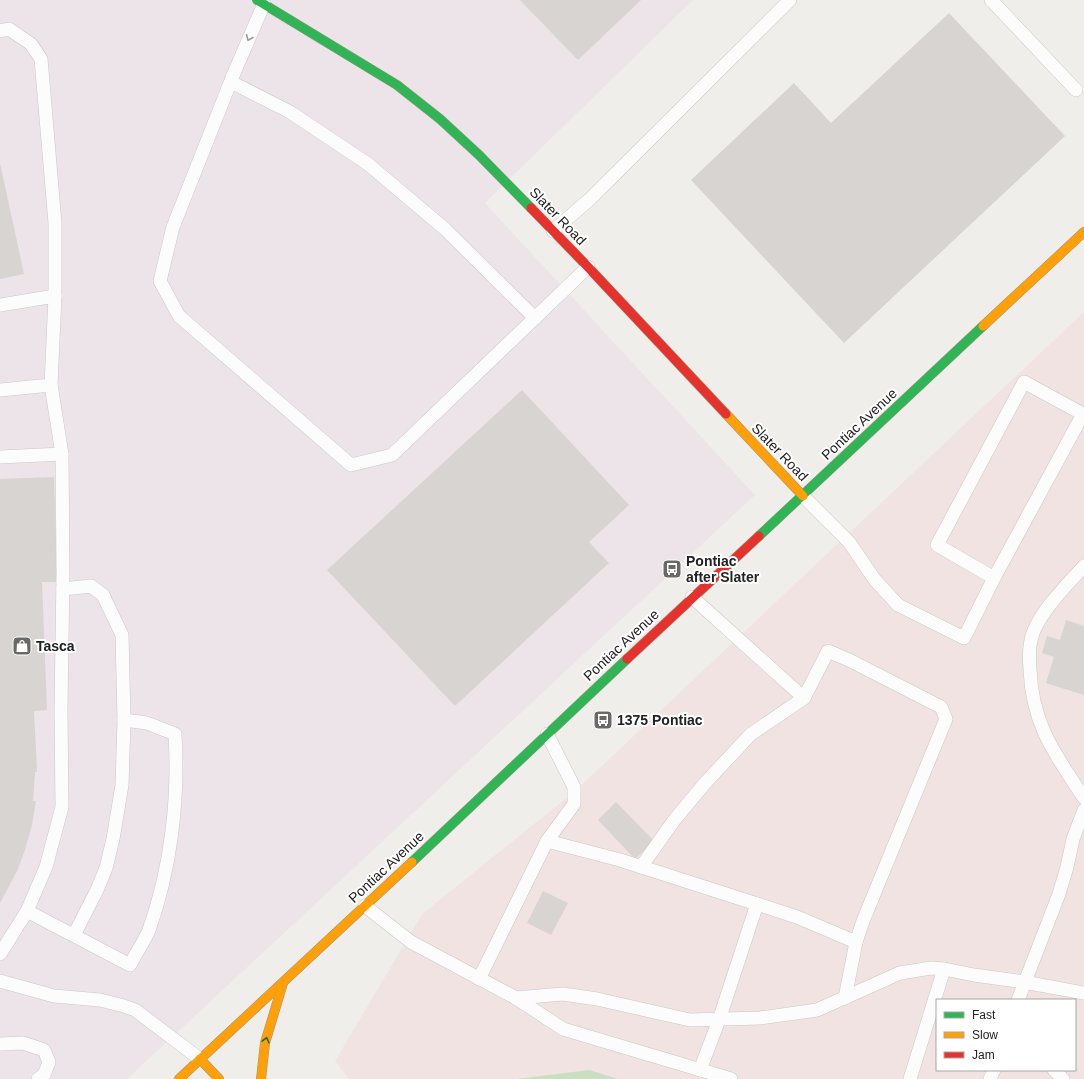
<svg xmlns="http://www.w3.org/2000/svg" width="1084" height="1079" font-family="Helvetica,sans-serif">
<rect width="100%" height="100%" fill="#f0eeeb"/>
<path fill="#f1e3e1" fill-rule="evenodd" d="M1084,312V1079H349L335,1061L422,914L574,792ZM937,1000H1075V1070H937Z"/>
<path fill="#ede4e9" d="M0,0H693L485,203L755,495L127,1079H0Z"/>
<path fill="#cbdec1" d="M589,1070L618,1079H517Z"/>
<g fill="#d7d4d2">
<path d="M520,0H641L578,60Z"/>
<path d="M949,13L1065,136L844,343L691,180L794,83L831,123Z"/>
<path d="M0,163L24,274L0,279Z"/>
<path d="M522,390L629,505L589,542L609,563L455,706L327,570Z"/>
<path d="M54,477L57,582H42L47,710L34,711L37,772H35L33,801H36L32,825L25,850L18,869L0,903V479Z"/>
<path d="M1066,620L1084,626V695L1046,683L1054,657L1042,653L1047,636L1060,640Z"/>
<path d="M616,802L654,841L635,859L598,820Z"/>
<path d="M543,891L568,903L551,935L527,923Z"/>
</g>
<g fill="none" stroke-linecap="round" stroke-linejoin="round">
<defs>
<g id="lane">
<path d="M991,0L1076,90"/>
<path d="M264,4L234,73L173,227L160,281L179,316L351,465L392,455L588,267"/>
<path d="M0,31L9,29L31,44L41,59L55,223V296L51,385L62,454L63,574L61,709L62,807L46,867L27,911L0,954"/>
<path d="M231,82L290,112L368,164L445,229L535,318"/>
<path d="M553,231L590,199L790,0"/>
<path d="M0,305L55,296"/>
<path d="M0,390L51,385"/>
<path d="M0,457L62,454"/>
<path d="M803,496L849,542L875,580L898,605L964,638L994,578L1083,414L1024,382L937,545L994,578"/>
<path d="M1084,566C1067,585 1042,609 1033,633C1029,644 1029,658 1030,669C1032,725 1055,754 1084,798"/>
<path d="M63,589L91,586L103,595L122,635L124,720L122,785L113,839L106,868L97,890L74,935"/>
<path d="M692,597L804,698L828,651L849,660L941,707L946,719L863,921L856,942L845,998"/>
<path d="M547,841L620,860L757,904L797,917L856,942"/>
<path d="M641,867L675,819L706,782L751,734L804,698"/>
<path d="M365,906L411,942L516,998L563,1029L731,1079"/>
<path d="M27,911L130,965C136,953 144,942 149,930C171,868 179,799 175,734L147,723L124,720"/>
<path d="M479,979L547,841L574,804V787L547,734"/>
<path d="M0,981L54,996L100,1000L124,1006L135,1010L200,1059"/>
<path d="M516,998L563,994L597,999L690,1020L760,1018L817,1010L900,973L931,968L944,969L974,975L1024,982L1084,993"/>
<path d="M1018,1000L1059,894L1067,867L1073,839L1084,810"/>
<path d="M0,1044L23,1043L44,1050L49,1062L44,1075L38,1079"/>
<path d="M700,1070L719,1020L757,904"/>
<path d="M1054,1070L1063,1079"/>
<path d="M910,1079L944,969"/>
<path d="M990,1079L994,1070"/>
</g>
<g id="fast">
<path d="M257,0L397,85L440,119L479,155L531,208"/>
<path d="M759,536L983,326"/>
<path d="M412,862L627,659"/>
</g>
<g id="slow">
<path d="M983,326L1084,232"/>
<path d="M726,414L803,496"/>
<path d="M200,1059L219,1079"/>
<path d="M179,1079L412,862"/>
<path d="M261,1079L265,1043L283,983"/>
</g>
<g id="jam">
<path d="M531,208L588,267L726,414"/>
<path d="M627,659L759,536"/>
</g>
</defs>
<use href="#lane" stroke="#c9c8c7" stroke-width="14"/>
<use href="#fast" stroke="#999a82" stroke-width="10"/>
<use href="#slow" stroke="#999a82" stroke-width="10"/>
<use href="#jam" stroke="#999a82" stroke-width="10"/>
<use href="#lane" stroke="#fdfcfc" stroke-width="13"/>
<use href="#fast" stroke="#30b455" stroke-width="9"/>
<use href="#slow" stroke="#ff9f0a" stroke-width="9"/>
<use href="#jam" stroke="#e5322d" stroke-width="9"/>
</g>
<defs><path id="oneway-chevron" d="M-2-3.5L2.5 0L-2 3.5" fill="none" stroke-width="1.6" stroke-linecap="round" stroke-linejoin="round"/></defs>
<use stroke="#9a9a9a" href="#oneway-chevron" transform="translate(249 38) rotate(113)"/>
<use stroke="#286439" href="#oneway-chevron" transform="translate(266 1040) rotate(-76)"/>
<defs>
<symbol id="bus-square" viewBox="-11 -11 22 22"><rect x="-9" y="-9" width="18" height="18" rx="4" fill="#6a6968" stroke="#fff"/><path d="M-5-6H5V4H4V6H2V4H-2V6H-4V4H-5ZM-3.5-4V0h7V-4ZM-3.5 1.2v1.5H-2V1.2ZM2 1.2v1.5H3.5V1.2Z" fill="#fff"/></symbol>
<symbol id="shop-square" viewBox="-11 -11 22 22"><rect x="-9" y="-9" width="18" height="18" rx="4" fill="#6a6968" stroke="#fff"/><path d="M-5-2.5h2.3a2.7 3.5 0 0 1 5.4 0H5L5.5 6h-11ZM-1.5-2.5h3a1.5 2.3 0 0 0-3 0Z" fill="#fff"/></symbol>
</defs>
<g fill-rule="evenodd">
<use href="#bus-square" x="661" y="558" width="22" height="22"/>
<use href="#shop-square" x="11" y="635" width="22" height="22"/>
<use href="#bus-square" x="592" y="709" width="22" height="22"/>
</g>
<g text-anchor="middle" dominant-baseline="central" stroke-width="4" stroke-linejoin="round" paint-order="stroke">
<g font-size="14" fill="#222" stroke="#fff">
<text transform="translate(558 216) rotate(46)">Slater Road</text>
<text transform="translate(859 424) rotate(-43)">Pontiac Avenue</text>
<text transform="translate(780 452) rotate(46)">Slater Road</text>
<text transform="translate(621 645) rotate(-43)">Pontiac Avenue</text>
<text transform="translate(386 867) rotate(-43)">Pontiac Avenue</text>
</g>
<g font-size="14" font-weight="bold" fill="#222" stroke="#fff" text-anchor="start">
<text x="686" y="561">Pontiac<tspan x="686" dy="16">after Slater</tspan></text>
<text x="36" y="646">Tasca</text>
<text x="617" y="720">1375 Pontiac</text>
</g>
</g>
<rect x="936" y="999" width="140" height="72" fill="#ffffff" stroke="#a7a7a7"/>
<rect x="944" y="1012" width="20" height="6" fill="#30b455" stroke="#a7a7a7"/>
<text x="972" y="1019" font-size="12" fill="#222222">Fast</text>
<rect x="944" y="1032" width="20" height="6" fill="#ff9f0a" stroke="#a7a7a7"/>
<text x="972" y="1039" font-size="12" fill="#222222">Slow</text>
<rect x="944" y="1052" width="20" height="6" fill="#e5322d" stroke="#a7a7a7"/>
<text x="972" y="1059" font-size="12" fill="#222222">Jam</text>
</svg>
